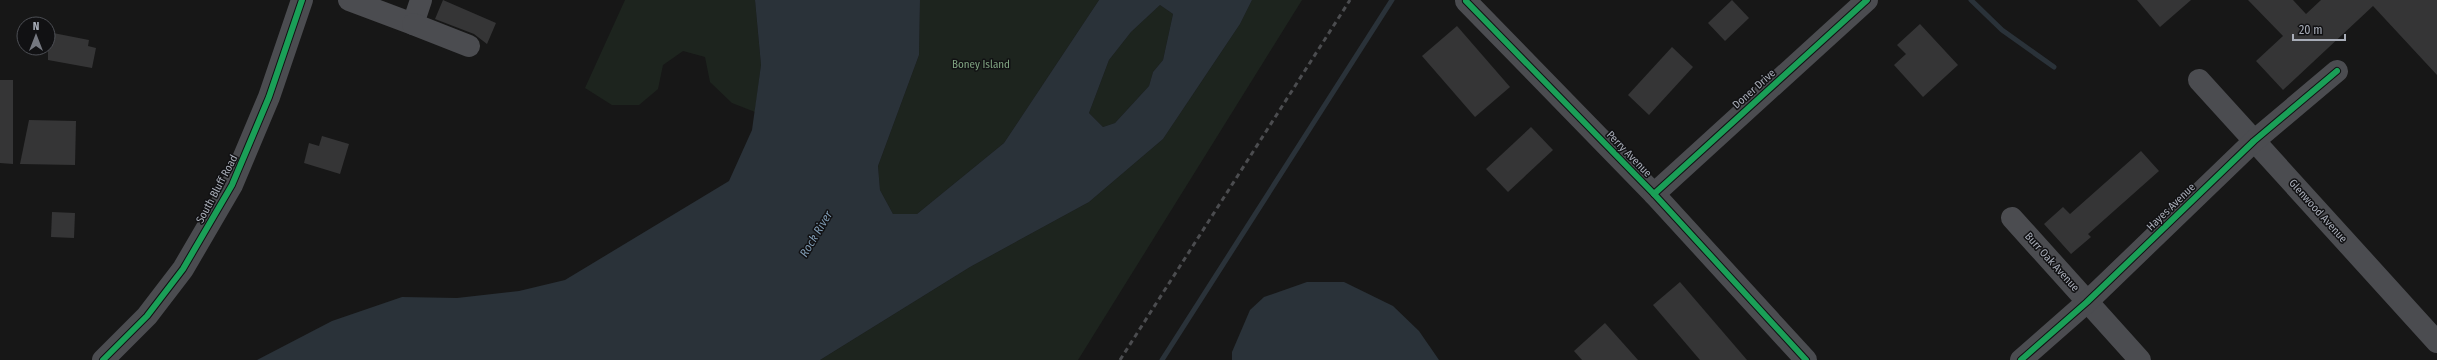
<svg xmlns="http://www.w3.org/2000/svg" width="2437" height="360" font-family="'Fira Sans Condensed',sans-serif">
<rect width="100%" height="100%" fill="#171717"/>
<g fill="#1d241e">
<path d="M625,0H755L761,65L755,112L732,103L710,82L705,57L683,51L663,65L658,89L639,105H612L585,88Z"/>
<path d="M920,0H1099L1004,143L917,214H893L880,190L878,166L919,55Z"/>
<path d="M1252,0H1302L1078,360H820L970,267L1089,202L1163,139L1240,24Z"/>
<path d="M1160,5L1173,14L1163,60L1153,72L1149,86L1115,123L1103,127L1089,113L1109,60L1131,32Z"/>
</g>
<g fill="#2a3239" fill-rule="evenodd">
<path d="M755,0H920L919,55L878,166L880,190L893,214H917L1004,143L1099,0H1252L1240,24L1163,139L1089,202L970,267L820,360H257L332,321L402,297L457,298L519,291L565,280L729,181L752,130L761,65ZM1160,5L1173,14L1163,60L1153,72L1149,86L1115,123L1103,127L1089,113L1109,60L1131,32Z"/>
<path d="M1307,282H1344L1393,306L1419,331L1439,360H1232V352L1250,310L1264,297Z"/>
</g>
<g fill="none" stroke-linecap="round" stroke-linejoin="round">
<g stroke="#2a3239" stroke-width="5">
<path d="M1971,0L2002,30L2054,67"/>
<path d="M1162,360L1392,0"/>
</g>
</g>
<g fill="#353536">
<path d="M443,0L496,23L487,44L474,34L435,19Z"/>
<path d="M1732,0L1749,18L1725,41L1708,23Z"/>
<path d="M2137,0H2191L2160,27Z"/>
<path d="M2248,0H2293L2306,14L2321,0H2437V75L2373,6L2283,90L2256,61L2283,36Z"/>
<path d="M1920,24L1958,65L1923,97L1894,65L1906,54L1897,45Z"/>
<path d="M1457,26L1510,87L1475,117L1422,56Z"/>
<path d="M48,32L89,40L88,46L96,48L92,68L48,60Z"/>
<path d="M1672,47L1693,67L1649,115L1628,95Z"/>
<path d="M0,80H13V164L0,163Z"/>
<path d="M29,120L76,121L75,165L20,164Z"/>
<path d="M1531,127L1553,150L1508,192L1486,169Z"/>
<path d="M322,136L349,144L340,174L304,163L309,143L319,146Z"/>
<path d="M2141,151L2159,171L2088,234L2091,237L2071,254L2044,224L2063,207L2070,214Z"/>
<path d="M52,212L75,213L74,238L51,237Z"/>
<path d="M1680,282L1747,360H1700L1653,305Z"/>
<path d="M1605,323L1638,360H1582L1574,351Z"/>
</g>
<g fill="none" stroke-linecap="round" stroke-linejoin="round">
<g stroke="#4b4c50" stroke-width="22">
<path d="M349,0L413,24L421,0"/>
<path d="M1466,1L1654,194L1806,360"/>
<path d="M413,24L469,46"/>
<path d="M2199,80L2437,342"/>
<path d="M1654,194L1867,0"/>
<path d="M2012,218L2140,360"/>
<path d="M103,360L147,316L183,269L232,185L269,97L302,0"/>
<path d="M2021,360L2087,302L2254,141L2337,71"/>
</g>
<path stroke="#4b4c4f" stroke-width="3" stroke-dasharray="5 4" stroke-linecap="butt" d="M1120,360L1350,0"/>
<defs>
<g id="cycleway">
<path d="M1466,1L1654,194L1806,360"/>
<path d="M1654,194L1867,0"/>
<path d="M103,360L147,316L183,269L232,185L269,97L302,0"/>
<path d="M2021,360L2087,302L2254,141L2337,71"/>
</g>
</defs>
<use href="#cycleway" stroke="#111113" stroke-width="8"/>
<use href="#cycleway" stroke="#1a9f57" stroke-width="6"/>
</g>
<g text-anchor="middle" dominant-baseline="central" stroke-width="3" stroke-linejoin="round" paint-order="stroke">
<g font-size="11" fill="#7fa381" stroke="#111113">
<text x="981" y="64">Boney Island</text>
</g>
<g font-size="11" fill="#a8adb8" stroke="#111113">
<text transform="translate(1754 89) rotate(-42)">Doner Drive</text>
<text transform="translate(1629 154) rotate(46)">Perry Avenue</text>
<text transform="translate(217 189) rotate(-62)">South Bluff Road</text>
<text transform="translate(2171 207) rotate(-44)">Hayes Avenue</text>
<text transform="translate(2318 211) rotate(48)">Glenwood Avenue</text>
<text transform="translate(2052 262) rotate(48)">Burr Oak Avenue</text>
</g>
<g font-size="12" font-style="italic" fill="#7f9bb3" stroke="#111113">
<text transform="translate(816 234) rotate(-59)">Rock River</text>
</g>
</g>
<g transform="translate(36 36)"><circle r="19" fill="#111113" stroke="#4d4f55"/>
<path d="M0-3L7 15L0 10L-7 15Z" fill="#757880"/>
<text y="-6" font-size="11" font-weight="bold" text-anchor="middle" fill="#a8adb8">N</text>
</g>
<path d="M2293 34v6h52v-6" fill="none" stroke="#a8adb8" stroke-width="2"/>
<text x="2299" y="34" font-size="12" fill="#a8adb8" stroke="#111113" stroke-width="3" paint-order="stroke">20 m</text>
</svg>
